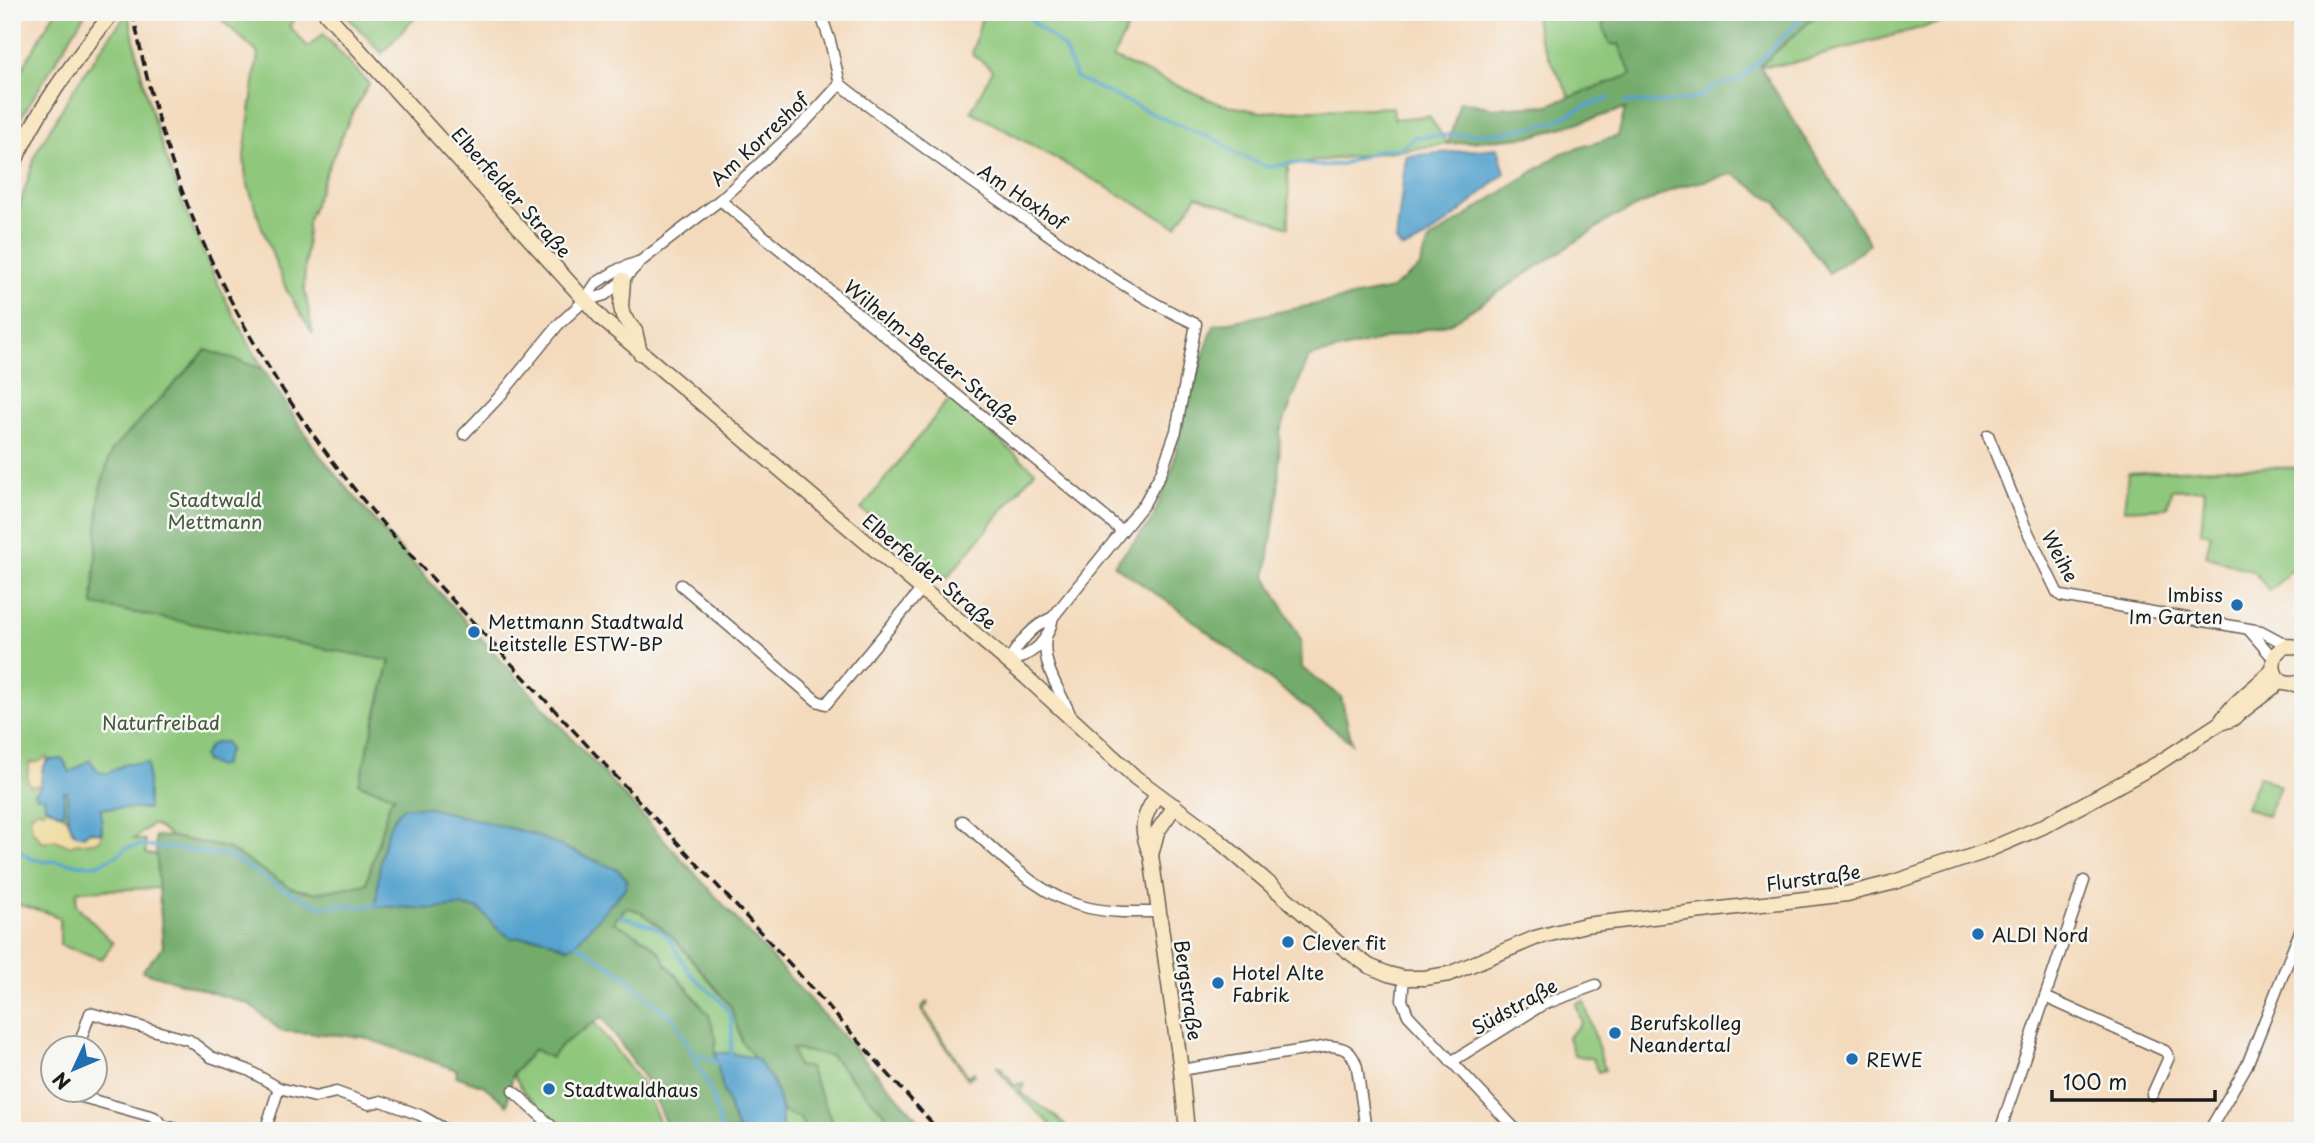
<svg xmlns="http://www.w3.org/2000/svg" width="2315" height="1143" font-family="'Playpen Sans',sans-serif">
<rect width="100%" height="100%" fill="#f6f6f2"/>
<filter id="ink" filterUnits="userSpaceOnUse"><feTurbulence type="fractalNoise" baseFrequency=".0143" numOctaves="2"/><feDisplacementMap in="SourceGraphic" scale="14" xChannelSelector="R" yChannelSelector="G"/><feConvolveMatrix kernelMatrix="1 2 1 2 8 2 1 2 1" color-interpolation-filters="sRGB"/></filter>
<filter id="wash" filterUnits="userSpaceOnUse"><feTurbulence type="fractalNoise" baseFrequency=".00686" numOctaves="4" result="noise"/><feDisplacementMap in="SourceGraphic" scale="28" xChannelSelector="R" yChannelSelector="G"/><feGaussianBlur stdDeviation="1.57" result="paint"/><feColorMatrix in="noise" values="0 0 0 0 0 0 0 0 0 0 0 0 0 0 0 0 0 1.4 0 .05"/><feComposite in="paint" operator="in"/></filter>
<g filter="url(#wash)">
<rect width="100%" height="100%" fill="#f4dabc"/>
<g fill="#8fc77b" stroke="#56724c" stroke-width="2">
<path d="M55,12H86L15,127L12,137V86Z"/>
<path d="M213,12H301L289,26L308,47L323,34L369,84L351,116L327,170L308,222L304,286L313,334L286,289L262,228L246,179L244,156L258,53Z"/>
<path d="M343,12H420L382,53Z"/>
<path d="M983,12H1132L1134,14L1113,58L1220,104L1261,112L1393,107L1394,119L1429,116L1448,144L1288,165L1289,227L1197,196L1176,226L971,111L993,70L972,54Z"/>
<path d="M1534,12H1598L1610,45L1619,44L1632,75L1570,97L1539,38Z"/>
<path d="M1820,12H2018L1942,22L1789,64L1760,66Z"/>
<path d="M128,13C134,39 139,65 146,92C172,189 213,282 263,369L206,350L390,661L359,784L396,796L390,801L366,884L316,893L291,888L227,848L172,837L155,825H151L134,839L145,840L146,854L157,855L160,888L77,891L76,905L113,943L102,959L60,945V918L46,912L12,903V462L14,445L12,426V231L36,153L73,90L109,37Z"/>
<path d="M950,398L1035,471L947,578L861,509Z"/>
<path d="M2230,467L2303,468V566L2298,563L2270,591L2254,572L2206,556L2211,534L2201,532L2205,489L2171,490L2167,508L2124,510L2128,473Z"/>
<path d="M2259,776L2280,786L2267,816L2246,808Z"/>
<path d="M627,906L642,913L673,937L731,1007L742,1042L757,1059L731,1053H715C717,1014 690,991 666,964C659,943 631,932 613,922Z"/>
<path d="M1584,1001L1605,1070L1598,1072L1593,1059L1574,1055L1568,1037L1582,1023L1576,1004Z"/>
<path d="M927,1002L928,1004L923,1009L968,1076L974,1072L975,1074L968,1079L921,1010L922,1006Z"/>
<path d="M594,1022L639,1080L664,1131H564L525,1094L513,1074L534,1049L551,1058L560,1046Z"/>
<path d="M792,1049L831,1056L884,1113L894,1131H836L809,1068L797,1066Z"/>
<path d="M996,1065L1003,1069V1073L1009,1077L1014,1086L1023,1083L1025,1085L1020,1092L1054,1115L1071,1131H1058C1036,1111 1012,1090 996,1065Z"/>
<path d="M782,1111L800,1118L806,1131H782Z"/>
</g>
<g fill="#73ac6b" stroke="#486444" stroke-width="2" fill-rule="evenodd">
<path d="M1598,12H1820L1760,66L1870,244L1829,273L1777,203L1733,174L1679,187L1612,218L1451,323L1309,357L1280,432L1278,493L1266,576L1301,640L1302,668L1341,697L1352,743L1178,609L1114,565L1151,522L1172,470L1184,412L1214,325L1391,289L1419,268L1429,241L1485,203L1562,153L1618,136L1625,109L1533,136L1448,144L1460,101L1493,108L1548,105L1631,75L1619,44L1610,45Z"/>
<path d="M206,350L263,369L318,453L379,526L929,1131H894L884,1113L831,1056L792,1049L797,1066L809,1068L836,1131H806L800,1118L782,1111L774,1083L742,1042L731,1007L673,937L642,913L627,907L613,922C631,932 659,943 666,964L709,1015L716,1037L715,1053L723,1089L738,1131H669L647,1082L602,1017L560,1046L551,1058L534,1049L513,1074L507,1105L484,1086L456,1076L457,1070L363,1037L281,1031L249,1004L142,971L163,947L155,836L172,837L227,848L291,888L316,893L366,884L390,801L395,796L359,784L390,661L93,605L100,488L112,450ZM404,807H425L529,833L618,870L625,888L576,943L568,948L540,937L527,938L497,928L480,909L462,906L433,909L411,906L379,870L386,842Z"/>
</g>
<g fill="#eeda9e" stroke="#857b5d" stroke-width="2">
<path d="M47,757L48,760L43,768L41,785L30,786L27,778L29,763L38,762Z"/>
<path d="M47,807C67,817 65,812 73,833L84,836L89,831L102,833L100,841L73,844L71,847L55,840L43,843L32,830L30,816L38,809L43,812Z"/>
</g>
<g fill="#55a3ce" stroke="#386075" stroke-width="2">
<path d="M1498,148L1505,173C1486,189 1423,249 1401,248L1396,241L1406,156Z"/>
<path d="M219,742H225L229,749L223,765L218,767L205,761L203,756L210,745Z"/>
<path d="M63,759L70,772L90,760L98,771L106,774L127,763H148V809L101,808L102,833L89,831L84,836L75,834L68,820L67,792H64V813H58L45,806L44,797H37L34,793L40,788L43,768L48,760Z"/>
<path d="M404,807H425L529,833L618,870L627,879L625,888L576,943L568,948L540,937L511,938L497,928L479,909L462,906L433,909L376,906C378,880 381,822 404,807Z"/>
<path d="M715,1053H731L757,1059C776,1085 782,1098 782,1131H738L723,1089Z"/>
</g>
<g fill="none" stroke-linecap="round" stroke-linejoin="round">
<g stroke="#55a3ce" stroke-width="3.5">
<path d="M1027,12L1031,20L1064,48L1076,78L1169,121L1221,142L1235,153L1267,167L1293,163L1321,166L1342,164L1383,149H1401L1414,137L1506,132L1551,123L1586,106L1609,99"/>
<path d="M1624,102L1662,103L1698,98L1716,85L1739,81L1808,12"/>
<path d="M12,841L18,850L29,858L46,862L54,861L77,864L96,865L118,855L126,848L142,845L228,855L276,885L312,903L324,907L345,905L361,907L379,904"/>
<path d="M620,915C631,921 645,922 656,928C673,936 678,957 689,971C700,987 722,996 730,1015C734,1025 731,1042 731,1053"/>
<path d="M574,942L627,977L646,997L675,1019L712,1093L721,1131"/>
<path d="M692,1054L703,1055L717,1063"/>
</g>
</g>
</g>
<g filter="url(#ink)">
<g fill="none" stroke-linecap="round" stroke-linejoin="round">
<defs>
<g id="street">
<path d="M820,12L830,41L840,84"/>
<path d="M840,84C903,134 969,180 1036,226C1087,261 1138,298 1196,324L1176,431L1161,473L1144,504L1053,617C1032,626 1019,643 1008,662"/>
<path d="M720,200L1122,531"/>
<path d="M584,301L605,295L623,280L641,261L720,200L806,121L840,84"/>
<path d="M464,434L500,396L558,325L584,301L596,283L619,269L638,262"/>
<path d="M1988,435L2025,526L2057,592L2061,596L2261,631L2289,646"/>
<path d="M681,585L817,701L826,704L921,590"/>
<path d="M2249,630L2274,659"/>
<path d="M1046,636C1041,665 1059,688 1070,714"/>
<path d="M1008,662C1031,656 1049,642 1053,617"/>
<path d="M962,821C1000,854 1038,897 1089,908C1112,913 1136,912 1159,912"/>
<path d="M1404,978L1402,1000L1408,1015L1517,1131"/>
<path d="M2045,997L2165,1051L2169,1057L2152,1095"/>
<path d="M78,1048L90,1013L189,1040L211,1057L248,1070L279,1088L315,1097L336,1092L369,1104L381,1101L420,1115L448,1131"/>
<path d="M1451,1062L1542,1005L1596,985"/>
<path d="M1181,1070L1329,1046C1345,1047 1352,1051 1357,1067L1366,1131"/>
<path d="M67,1090L71,1094L154,1117L163,1125L183,1131"/>
<path d="M513,1091L557,1131"/>
<path d="M265,1131L279,1088"/>
<path d="M2000,1131L2084,881"/>
<path d="M2209,1131L2247,1065L2303,924"/>
</g>
<g id="secondary">
<path d="M325,12L602,319L1026,677L1136,778L1209,832L1345,949L1369,966L1388,974L1404,978H1424L1449,974L1535,938L1585,925L1847,894L1891,883L1981,853L2042,827L2157,764L2220,723L2232,719L2281,681"/>
<path d="M12,168C36,110 74,61 113,12"/>
<path d="M623,280L621,307L623,316L635,331L640,353"/>
<path d="M2303,650C2264,630 2263,699 2303,681"/>
<path d="M2220,723C2234,701 2255,688 2273,670"/>
<path d="M1157,795C1142,817 1139,829 1151,855L1181,1070L1187,1131"/>
<path d="M1151,855L1157,832L1175,806"/>
</g>
</defs>
<use href="#street" stroke="#685e54" stroke-width="13"/>
<use href="#secondary" stroke="#685e54" stroke-width="17"/>
<use href="#street" stroke="#fff" stroke-width="10"/>
<use href="#secondary" stroke="#f9e7c3" stroke-width="14"/>
<path stroke="#1c1c1c" stroke-width="3.5" stroke-dasharray="10 5" stroke-linecap="butt" d="M133,12C171,221 265,393 406,550L790,964L939,1131"/>
</g>
</g>
<g fill="#1f6fb2" stroke="#f6f6f2" stroke-width="2.5">
<circle cx="2237" cy="605" r="7"/>
<circle cx="474" cy="632" r="7"/>
<circle cx="1978" cy="934" r="7"/>
<circle cx="1288" cy="942" r="7"/>
<circle cx="1218" cy="983" r="7"/>
<circle cx="1615" cy="1033" r="7"/>
<circle cx="1852" cy="1059" r="7"/>
<circle cx="549" cy="1089" r="7"/>
</g>
<g text-anchor="middle" dominant-baseline="central" stroke-width="5" stroke-linejoin="round" paint-order="stroke">
<g font-size="19" fill="#1c1c1c" stroke="#f6f6f2">
<text transform="translate(759 139) rotate(-43)">Am Korreshof</text>
<text transform="translate(512 192) rotate(48)">Elberfelder Straße</text>
<text transform="translate(1023 196) rotate(34)">Am Hoxhof</text>
<text transform="translate(932 352) rotate(39)">Wilhelm-Becker-Straße</text>
<text transform="translate(2061 556) rotate(62)">Weihe</text>
<text transform="translate(930 571) rotate(40)">Elberfelder Straße</text>
<text transform="translate(1813 877) rotate(-8)">Flurstraße</text>
<text transform="translate(1189 990) rotate(82)">Bergstraße</text>
<text transform="translate(1514 1006) rotate(-29)">Südstraße</text>
</g>
<g font-size="19" fill="#44583d" stroke="#f6f6f2">
<text x="215" y="499">Stadtwald<tspan x="215" dy="22">Mettmann</tspan></text>
<text x="161" y="722">Naturfreibad</text>
</g>
<g font-size="19" fill="#1c1c1c" stroke="#f6f6f2" text-anchor="start">
<text x="2223" y="594" text-anchor="end">Imbiss<tspan x="2223" dy="22">Im Garten</tspan></text>
<text x="488" y="621">Mettmann Stadtwald<tspan x="488" dy="22">Leitstelle ESTW-BP</tspan></text>
<text x="1992" y="934">ALDI Nord</text>
<text x="1302" y="942">Clever fit</text>
<text x="1232" y="972">Hotel Alte<tspan x="1232" dy="22">Fabrik</tspan></text>
<text x="1629" y="1022">Berufskolleg<tspan x="1629" dy="22">Neandertal</tspan></text>
<text x="1866" y="1059">REWE</text>
<text x="563" y="1089">Stadtwaldhaus</text>
</g>
</g>
<rect width="2315" height="1143" fill="none" stroke="#f6f6f2" stroke-width="42"/>
<g transform="translate(74 1069) rotate(226)"><circle r="33" fill="#f6f6f2" stroke="#9f9f9c" stroke-width="2"/>
<path d="M0-5L12 26L0 18L-12 26Z" fill="#1f6fb2"/>
<text y="-10" font-size="19" font-weight="bold" text-anchor="middle" fill="#1c1c1c">N</text>
</g>
<path d="M2052 1090v10h163v-10" fill="none" stroke="#1c1c1c" stroke-width="3.5"/>
<text x="2063" y="1090" font-size="21" fill="#1c1c1c" stroke="#f6f6f2" stroke-width="5" paint-order="stroke">100 m</text>
</svg>
